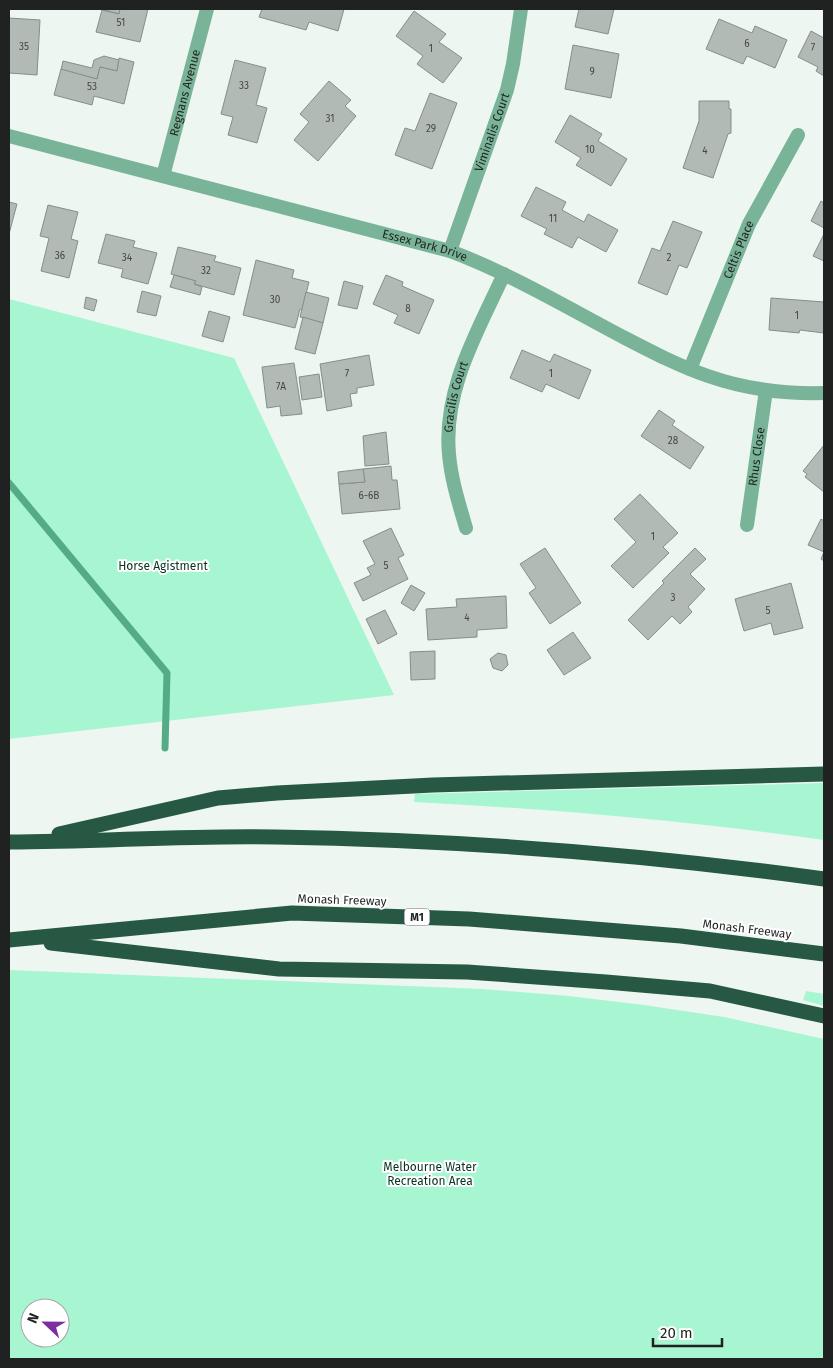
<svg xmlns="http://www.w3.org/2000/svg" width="833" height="1368" font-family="'Fira Sans',sans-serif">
<rect width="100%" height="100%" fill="#eef6f2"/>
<g fill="#a8f6d1" fill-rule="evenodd">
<path d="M9,299L234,358L394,695L9,739Z"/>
<path d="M824,783V840C688,821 552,809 414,802L415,794Z"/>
<path d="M9,970L482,989L569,996L644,1005L724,1017L824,1039V1359H9ZM30,1308H60V1338H30Z"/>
<path d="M806,991L824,994V1006L803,1000Z"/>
</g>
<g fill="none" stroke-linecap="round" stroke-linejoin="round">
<path stroke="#54ab86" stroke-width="7" d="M9,483L167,673L165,748"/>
</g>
<g fill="#b2bab6" stroke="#868e8a">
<path d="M104,9H120L119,14L104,10Z"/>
<path d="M120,9H148L140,42L96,32L102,10L119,14Z"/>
<path d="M262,9H344L338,31L309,22L306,30L259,17Z"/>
<path d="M579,9H614L608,34L575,27Z"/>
<path d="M414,11L446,34L439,42L462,58L443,83L417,64L423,56L396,36Z"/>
<path d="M9,18L40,20L37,75L9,73Z"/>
<path d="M719,19L752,33L755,26L787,40L775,68L747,56L743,64L706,49Z"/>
<path d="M811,31L824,38V76L816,71L818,67L798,57Z"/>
<path d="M573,45L619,54L611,98L565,89Z"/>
<path d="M104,56L119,60L117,71L100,67L97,79L61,70L63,61L92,68L94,60Z"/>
<path d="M119,58L134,62L124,104L94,96L92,105L54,95L61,69L97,79L100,67L117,71Z"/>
<path d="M235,60L266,68L256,105L267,108L257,143L228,135L233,117L221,114Z"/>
<path d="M329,81L351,100L345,106L356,116L318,161L294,140L309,122L300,114Z"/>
<path d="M430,93L457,103L432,169L395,155L405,128L415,131Z"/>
<path d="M699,101H729V109H731V133L728,134L713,178L683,168L699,121Z"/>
<path d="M570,115L602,134L598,141L627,159L611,186L576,165L581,158L555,142Z"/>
<path d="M536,187L566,202L562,210L584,222L588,214L618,230L606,252L578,237L572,248L544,234L547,229L521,216Z"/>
<path d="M821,201L824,203V228L811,221Z"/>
<path d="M9,202L17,204L9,234Z"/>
<path d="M48,205L78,212L71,239L78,241L69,278L41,271L49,238L40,236Z"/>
<path d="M673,221L702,232L687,268L679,265L667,295L638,283L652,248L660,251Z"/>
<path d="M106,234L135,241L133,247L157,253L148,284L121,277L123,269L98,263Z"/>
<path d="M824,234V261L813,256Z"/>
<path d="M178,247L216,256L214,261L241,268L234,295L194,284L196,281L171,274Z"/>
<path d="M256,260L294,270L292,278L309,282L302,310L300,309L295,328L243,315Z"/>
<path d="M174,275L196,281L194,284L202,287L200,295L170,287Z"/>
<path d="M386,275L403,282L402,286L434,300L419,334L394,323L398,315L373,304Z"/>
<path d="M344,281L363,286L357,309L338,305Z"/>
<path d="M142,291L161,296L156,316L137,312Z"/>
<path d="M306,292L329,298L323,323L300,317Z"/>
<path d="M86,297L97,300L94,311L84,308Z"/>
<path d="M771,298L824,302V333L800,330L799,333L769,330Z"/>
<path d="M209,311L230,317L223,342L202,336Z"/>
<path d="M303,317L323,323L315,354L295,349Z"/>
<path d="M522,350L550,362L554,354L591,370L579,399L546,384L542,392L510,378Z"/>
<path d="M369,355L374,385L357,388V393L350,394L352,406L327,411L320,364Z"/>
<path d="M294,363L302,414L281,416L280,406L267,408L262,367Z"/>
<path d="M319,374L322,397L302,400L299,377Z"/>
<path d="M659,410L675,421L672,425L704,447L690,469L641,436Z"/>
<path d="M386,432L389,464L365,466L363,436Z"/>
<path d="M824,445V492L805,477L807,474L803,471Z"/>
<path d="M391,466L392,480H397L400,509L342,514L339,484L365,482L363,469Z"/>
<path d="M363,469L365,482L339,484L338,472Z"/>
<path d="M640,494L678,533L663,547L669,553L633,588L611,566L636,542L614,519Z"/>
<path d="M821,519L824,521V561L821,559L824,552L808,545Z"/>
<path d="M391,528L404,555L398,558L408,579L363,601L354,583L371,575L367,568L375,564L363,541Z"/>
<path d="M545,548L581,603L550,624L529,593L536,588L520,564Z"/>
<path d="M695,548L706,559L690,574L705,589L688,607L692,612L680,624L672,616L648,640L628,620L664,583L662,581Z"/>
<path d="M791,583L803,628L774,635L771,623L744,631L735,599Z"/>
<path d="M411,585L425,593L414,611L401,603Z"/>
<path d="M506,596L507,628L477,630V637L428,640L426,609L457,607L456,599Z"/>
<path d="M385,610L397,634L378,644L366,619Z"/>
<path d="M573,632L591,658L564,675L547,650Z"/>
<path d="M435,651V679L411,680L410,652Z"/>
<path d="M498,653L506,655L508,665L502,671L493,668L490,659Z"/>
</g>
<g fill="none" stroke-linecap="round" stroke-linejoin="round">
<g stroke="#79b398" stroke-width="14">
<path id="s1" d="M163,176L207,9"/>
<path id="s2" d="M450,251L507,90L513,64L521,9"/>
<path id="s3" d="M690,369L749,224L798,135"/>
<path id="s4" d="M747,525L766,390"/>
<path id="s5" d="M466,528C459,504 451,479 449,454C443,389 478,331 504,274"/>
</g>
<path stroke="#79b398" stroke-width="14" id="s6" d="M9,136L450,251C511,274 568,308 625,338C652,352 679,366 708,376C745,389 785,394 824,393"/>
<g stroke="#265843" stroke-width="15">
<path d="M59,834L218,798L277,793L433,785L824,774"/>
<path d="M9,842C98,842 187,835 276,837C459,840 643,854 824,879"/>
<path d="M9,940L292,913L469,919L681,936L824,954"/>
<path d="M51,943L279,969L467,972L606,982L710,991L824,1016"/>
</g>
</g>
<g text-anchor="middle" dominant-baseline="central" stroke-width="4" stroke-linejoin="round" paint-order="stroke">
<g font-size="10" fill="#444846">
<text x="121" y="23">51</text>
<text x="747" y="44">6</text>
<text x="24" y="47">35</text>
<text x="813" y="48">7</text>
<text x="431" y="49">1</text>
<text x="592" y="72">9</text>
<text x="244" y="86">33</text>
<text x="92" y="87">53</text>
<text x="330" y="119">31</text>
<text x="431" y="129">29</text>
<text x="590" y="150">10</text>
<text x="705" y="151">4</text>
<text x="553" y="219">11</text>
<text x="60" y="256">36</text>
<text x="127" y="258">34</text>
<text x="669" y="258">2</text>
<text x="206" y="271">32</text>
<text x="275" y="300">30</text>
<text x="408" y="309">8</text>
<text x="797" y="316">1</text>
<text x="347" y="374">7</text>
<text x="551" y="374">1</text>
<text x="281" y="387">7A</text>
<text x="673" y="441">28</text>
<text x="369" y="496">6-6B</text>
<text x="653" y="537">1</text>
<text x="386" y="566">5</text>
<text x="673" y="598">3</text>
<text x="768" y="611">5</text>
<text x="467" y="618">4</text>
</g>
<rect fill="#fff" stroke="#626463" stroke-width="1" x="404.5" y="908.5" width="25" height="17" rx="4"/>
<g font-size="11" font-weight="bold" fill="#1f2220">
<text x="417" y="917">M1</text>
</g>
<g font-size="12" fill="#1f2220" stroke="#fff">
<text stroke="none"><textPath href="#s1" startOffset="86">Regnans Avenue</textPath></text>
<text stroke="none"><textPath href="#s2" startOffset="126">Viminalis Court</textPath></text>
<text stroke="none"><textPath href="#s6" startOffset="430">Essex Park Drive</textPath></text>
<text stroke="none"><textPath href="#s3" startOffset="129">Celtis Place</textPath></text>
<text stroke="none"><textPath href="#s5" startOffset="134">Gracilis Court</textPath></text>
<text stroke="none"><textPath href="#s4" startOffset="69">Rhus Close</textPath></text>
<text transform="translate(342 900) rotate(2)">Monash Freeway</text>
<text transform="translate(747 929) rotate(7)">Monash Freeway</text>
</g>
<g font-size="12" fill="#0a3223" stroke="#fff">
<text x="163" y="566">Horse Agistment</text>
<text x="430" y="1167">Melbourne Water<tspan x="430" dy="14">Recreation Area</tspan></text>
</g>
</g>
<rect width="833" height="1368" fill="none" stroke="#1f2220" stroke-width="20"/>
<g transform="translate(45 1323) rotate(292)"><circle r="24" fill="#ffffff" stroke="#a5a7a6"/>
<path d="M0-4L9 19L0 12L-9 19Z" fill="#7c2d9e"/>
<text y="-8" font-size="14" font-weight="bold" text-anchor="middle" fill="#1f2220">N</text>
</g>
<path d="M653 1338v8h69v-8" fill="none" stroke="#1f2220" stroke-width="2.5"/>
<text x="660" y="1338" font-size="15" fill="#1f2220" stroke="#ffffff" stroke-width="4" paint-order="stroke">20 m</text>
</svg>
